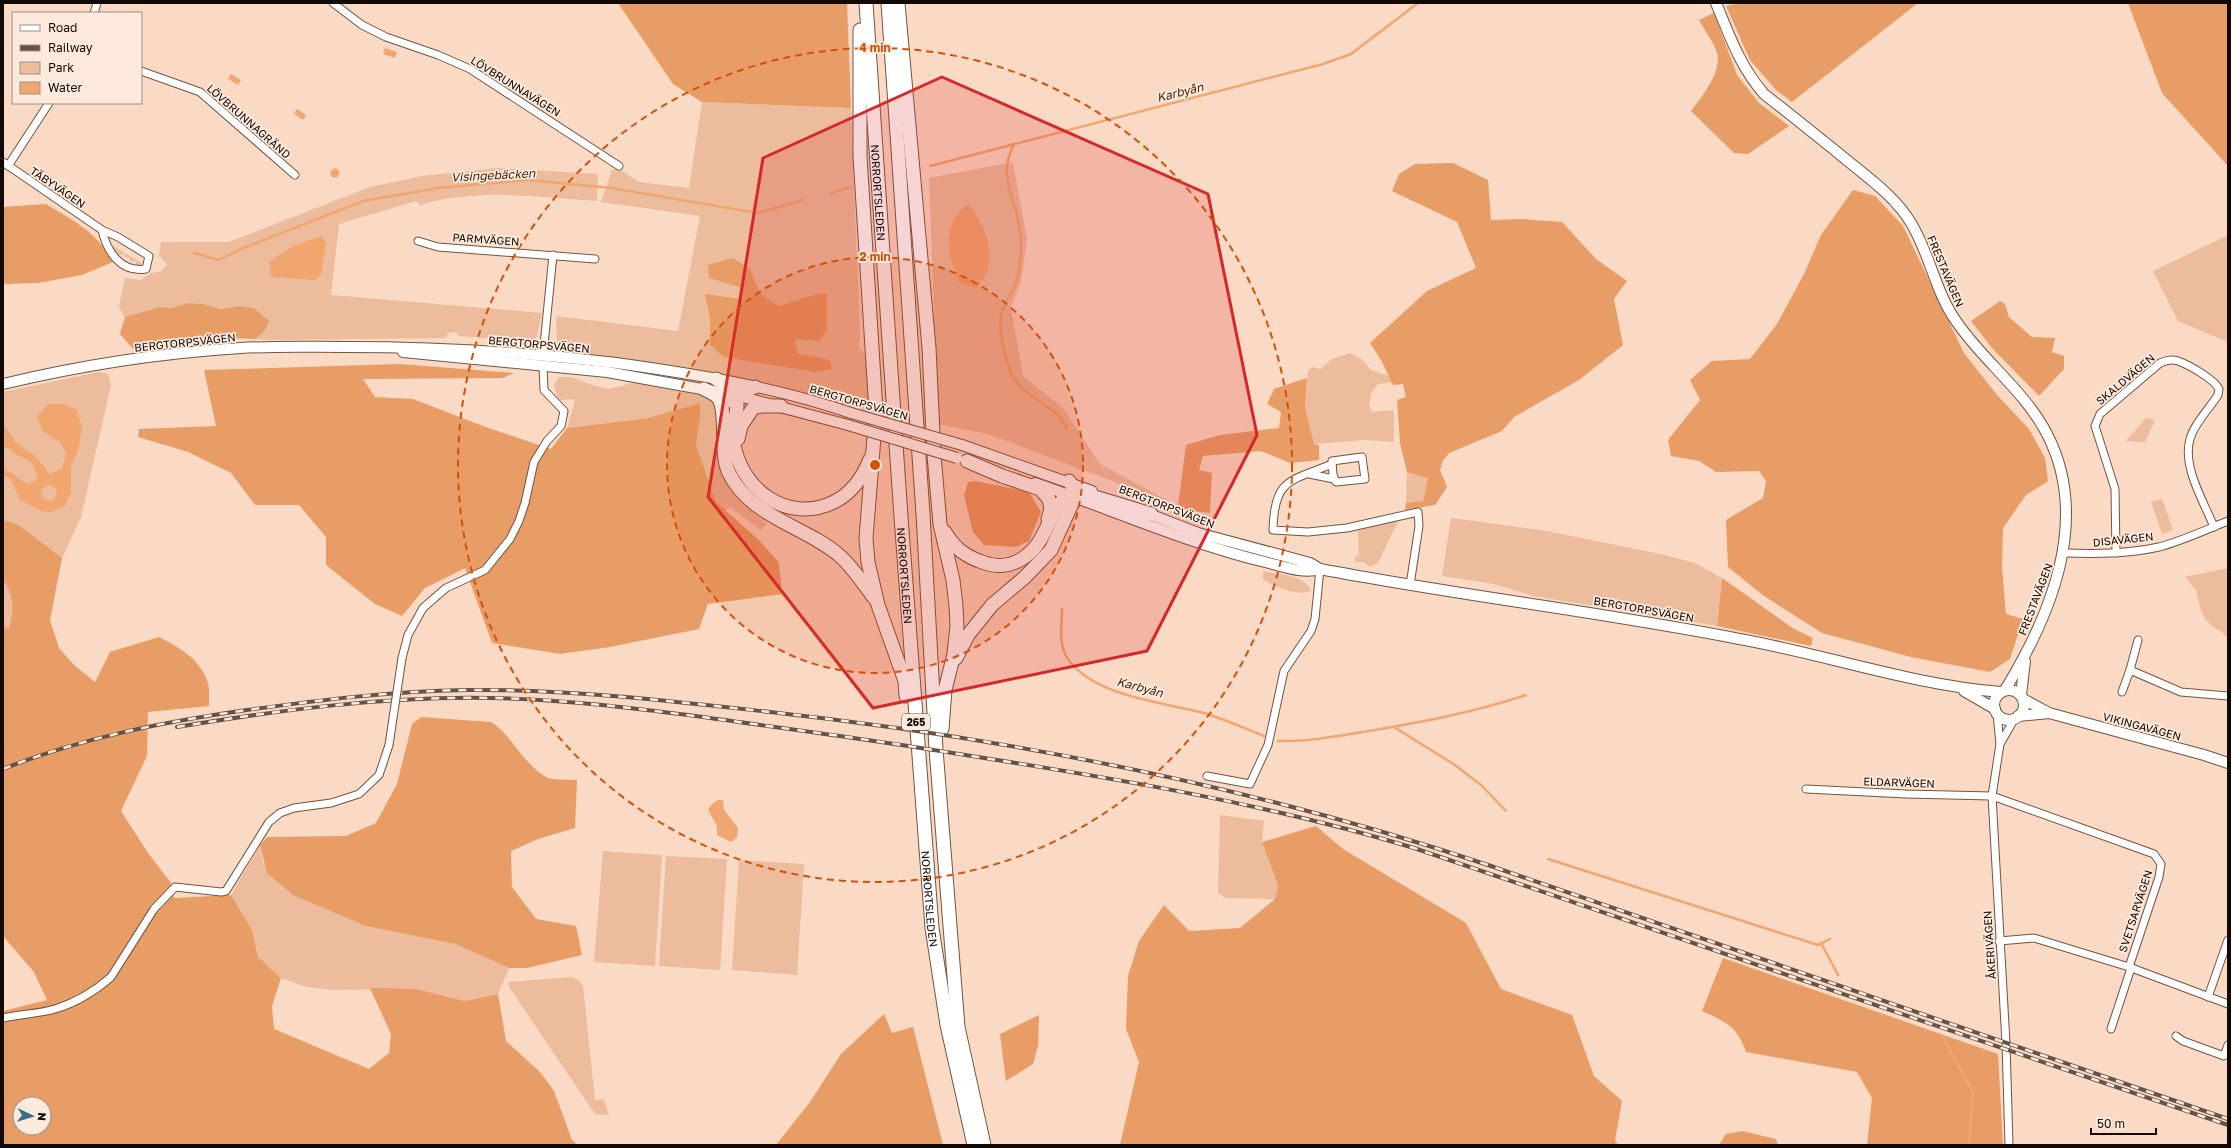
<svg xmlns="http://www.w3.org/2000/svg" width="2231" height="1148" font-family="'Golos Text',sans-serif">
<rect width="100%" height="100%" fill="#fadac4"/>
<g fill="#ecbc9c">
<path d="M702,102L851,108L860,332L859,349L865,353L871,373L873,409L852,402L835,403L617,358L567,352V349L557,345L556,316L678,331L700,216L601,202L612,170L619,169L639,182L689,188Z"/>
<path d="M1013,162L1027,240L1021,281L1011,308L1023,376L1063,408L1100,464L1178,506L988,434L938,424L929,178Z"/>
<path d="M497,168L598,174L597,201C542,197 473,188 420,205L416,201L339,224L331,295L542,313L536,339L531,343L526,345L501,339L459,336L456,332L448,333L446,338L274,340L255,339L264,332L239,306L220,309L203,304L187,303L171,308L161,307L125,318L119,307L125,278L141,280L151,273L160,272L167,265L159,255L161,242H229L370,187L422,176Z"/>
<path d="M2228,235V342L2178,321L2153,271Z"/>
<path d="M113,246L145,265L139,267L136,265V262L130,261L129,257H125L124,254L117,255Z"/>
<path d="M1350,353L1361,359L1371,370L1390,376L1392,382L1378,384L1372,392L1369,405L1372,412L1394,410V442L1365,440L1314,444L1305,407L1308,370L1314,367L1320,369L1332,359Z"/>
<path d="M99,372L108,374L111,385L81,517L62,558L19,525L3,520V392Z"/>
<path d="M559,377H571L592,385L610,389L636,382L699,394L714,399L735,490L745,505L767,524L761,530L730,507L725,511L716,502L696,445L700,418V403L648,418L567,428L575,401L572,399L561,400L558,398L554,385Z"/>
<path d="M2146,418L2155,420L2145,442L2126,441Z"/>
<path d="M1407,472L1428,478L1423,501L1406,503Z"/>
<path d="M2162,499L2173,530L2162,534L2151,502Z"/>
<path d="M1451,518L1542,530L1660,554L1695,563L1722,578L1717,626L1533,596L1494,584L1442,576Z"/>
<path d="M1398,521L1378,563L1370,567L1363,562H1355V557L1359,556L1358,530Z"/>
<path d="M2228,568V639C2223,630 2215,630 2209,623C2199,613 2201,605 2196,594L2197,591L2185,577Z"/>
<path d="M1263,571C1279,575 1303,574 1311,590C1302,598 1271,586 1263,579Z"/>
<path d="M3,581C16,594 14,611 9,628L3,627Z"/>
<path d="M1220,815L1264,821L1262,842L1278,886L1275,899L1226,898L1218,893Z"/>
<path d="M260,845L263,863L366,926L455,944L509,968L498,994L465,1001L416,989L334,990L306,987L281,978L258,957L252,930L231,895Z"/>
<path d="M603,851L662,855L655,966L594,962Z"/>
<path d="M666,856L727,859L720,970L659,966Z"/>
<path d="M739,860L804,864L797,975L732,970Z"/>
<path d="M571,977L580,981L583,986L595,1100L604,1099L609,1115L595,1114L509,987L508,982Z"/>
</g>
<g fill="#e89d67" fill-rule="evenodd">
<path d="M618,3H847L851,108L702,102L673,84Z"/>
<path d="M1741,3H1918L1792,102L1776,90L1750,60L1726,6Z"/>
<path d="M2128,3H2228V166L2162,93Z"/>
<path d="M1714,13L1737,75L1759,103L1789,126L1748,154L1734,153L1691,111C1702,97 1722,72 1717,53C1714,42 1704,30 1699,20Z"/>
<path d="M1453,163L1488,180L1491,220L1521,219L1562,222L1596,259L1627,281L1614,299L1623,345L1579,380L1514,417L1502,431L1449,453L1443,460L1440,470L1447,487L1435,505L1405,510L1406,503L1423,501L1428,478L1407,472L1400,443L1397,400L1406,397L1403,384L1393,385L1381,360L1370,343L1427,291L1476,268L1457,222L1392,191L1399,174L1415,164Z"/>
<path d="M1853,190L1875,196L1903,226L1964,353L1997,395L2029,429L2045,458L2048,481L2026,495L2003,528L2002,568L2006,614L2023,619L2010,659L1990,672L1911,657L1822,633L1764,596L1728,567L1726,520L1763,498L1766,481L1759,471L1716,472L1699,461L1671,456L1668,440L1700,400L1690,380L1712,361L1750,359L1777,324L1804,274L1821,235Z"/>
<path d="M46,204C73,220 98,233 113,262L82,275L38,283L6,284L3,282V207Z"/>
<path d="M733,258L750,269L760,294L779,306C793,302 815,293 827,293V330L819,341L795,339L798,354L830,360L832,369L816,372L724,357L710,345V318L705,294L741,299L743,288L709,278L708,265Z"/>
<path d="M2000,301L2005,304L2009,317L2032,337L2055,338L2052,352L2064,356V369L2039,396L1992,348L1971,321Z"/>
<path d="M187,303L203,304L220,309L239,306L255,309L269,321L264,332L255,339L229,338L133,349L120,334L125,317L161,307L171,308Z"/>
<path d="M400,364L514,373L503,378L363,379L375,397L413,399L480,425L551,449L567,428L648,418L700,403V418L696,445L716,502L759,540L779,563L782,594L708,604L699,629L610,647L560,654L492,643L465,568L425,588L402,616L375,604L326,565V537L299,505H255L231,473L188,452L138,437L139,429L216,426L204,370Z"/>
<path d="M1307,378L1305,407L1314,444L1319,445V460L1290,463L1261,451L1203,456L1199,470L1212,473L1210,513L1185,510L1178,506L1186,445L1220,435L1279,428L1281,412L1267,404L1274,389Z"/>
<path d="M975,481L1029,492L1041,512L1029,541L1016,547L984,545L973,532L964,495L968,482Z"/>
<path d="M3,520L19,525L62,558L50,620L59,648L74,665L95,682L110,652L159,637C178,647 199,658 207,680C210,687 209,698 209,706L148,712L147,756L121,811L148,853L171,883L174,898L231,895L252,930L258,957L281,978L272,1006L274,1029L369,1069L389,1053L391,1034L370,988L416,989L465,1001L498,994L506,1041L541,1073L554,1091L572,1140L578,1145H3V1011L47,1000L34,972L3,936V627L9,628C14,611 15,594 3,581ZM20,1104H44V1128H20Z"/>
<path d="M1722,578L1794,629L1813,638L1811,646L1717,626Z"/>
<path d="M421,717L491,722C512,735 523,764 546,777C553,781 568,779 577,780L575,828L538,839L511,851L512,887L536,919L576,926L582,955L527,968H509L455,944L366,926L293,895L267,873L260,845L267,837L346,836L376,823L397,784L412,724Z"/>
<path d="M1316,826L1343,849L1466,923L1501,989L1572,1015L1594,1076L1622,1101L1615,1140L1618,1145H1120L1139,1062L1126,1029L1128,976L1139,941L1164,905L1189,931L1240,928L1275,899L1278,886L1262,842Z"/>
<path d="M1723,958L1998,1054L2003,1145H1867L1872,1098L1857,1072L1746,1052C1737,1026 1726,1022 1702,1011Z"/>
<path d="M884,1014L892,1033L913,1027L943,1145H776L810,1102L841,1054Z"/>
<path d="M1039,1015L1038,1046L1033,1064L1006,1081L1000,1034Z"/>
<path d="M1742,1131L1776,1139L1778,1145H1719L1726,1134Z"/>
</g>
<g fill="#f1a670" fill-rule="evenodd">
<path d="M385,48L397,52L395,58L383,54Z"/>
<path d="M231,74L241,80L238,85L228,79Z"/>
<path d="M297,109L306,115L303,120L294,114Z"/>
<circle cx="335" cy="173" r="4.5"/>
<path d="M966,205H969C983,222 994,248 987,272C986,277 980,283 977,288L960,283C957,273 950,261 949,250C947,234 953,215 966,205Z"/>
<path d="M322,236L326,243L321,275L314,280L271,277L269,262L295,245Z"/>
<path d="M48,404H64L77,410L82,428L78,450L71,467V493L64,507L52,512L41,511L19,499L13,483L8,477H3V470C14,471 19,481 29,484L37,479C36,455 21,463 11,449L3,447V423L16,443L35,456L50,474L62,469L66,453L60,442L43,432L37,417ZM51,485L56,489L57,495L53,500L47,501L42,497L41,491L45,486Z"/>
<path d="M718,800H723L724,810L738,828L737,837L731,842L717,835V826L708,810L712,804Z"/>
</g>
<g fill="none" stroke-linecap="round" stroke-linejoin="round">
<g stroke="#f1a670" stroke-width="2.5">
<path d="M1013,146C997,180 1016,197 1020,231C1022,248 1021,268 1015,285C1011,295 1003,305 1001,315C998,331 1006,361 1012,375C1024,399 1057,405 1067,429"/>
<path d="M930,166L1323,64L1351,54L1418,3"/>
<path d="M831,193L851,187"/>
<path d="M194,253L219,260L241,249L363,201L438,188L529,180L611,188L758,213L803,200"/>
<path d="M1062,609C1062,626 1058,645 1068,659C1095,697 1162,702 1204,713C1224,719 1244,728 1264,736"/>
<path d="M1394,727L1455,765L1481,785L1506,811"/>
<path d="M1278,741C1309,742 1338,736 1369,731C1422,722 1476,712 1526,695"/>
<path d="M1548,859L1818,945L1830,939"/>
<path d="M1821,943L1838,975"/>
<path d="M1937,1025L1938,1027"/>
<path d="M1942,1036L1973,1092L1969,1145"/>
</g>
<defs>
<g id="street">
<path d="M333,3L362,25L386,37L438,55L470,69L619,166"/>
<path d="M94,13L97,3"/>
<path d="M141,71L200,92L295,175"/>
<path d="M3,162L102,230L118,237L149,256L146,269C121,273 107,252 102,230"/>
<path d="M8,166L49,103"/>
<path d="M418,241L438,247L595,259"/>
<path d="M543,355L553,255"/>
<path d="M1362,457L1365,479L1336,482L1333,475L1332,461Z"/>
<path d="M1332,464C1291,481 1274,478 1273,530L1308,532L1347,528L1418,512L1419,526L1410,585"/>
<path d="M1309,474L1334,479"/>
<path d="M2064,553C2096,554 2127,554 2159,547C2182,541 2205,530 2228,521"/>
<path d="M2116,553L2115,489L2095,426L2100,414L2160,363C2166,360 2172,359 2178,361C2189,365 2214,379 2219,389L2218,395C2209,409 2194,424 2190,439C2182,467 2204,502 2214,527"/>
<path d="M2138,640L2130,670L2181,692L2228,696"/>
<path d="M402,658L408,635L423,608L446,588L485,570L510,539L519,521L525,503L534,462L547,441L561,426L564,411L544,390L543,366"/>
<path d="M2122,692L2130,670"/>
<path d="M1997,714L2000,744L1992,796L2006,1043L2009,1145"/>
<path d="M2000,744L2015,718"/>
<path d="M1207,776L1250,784L1268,745L1284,671L1311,631L1315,619L1320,569"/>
<path d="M1806,789L1906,794L1992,796L2154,854L2161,864L2159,877L2129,967L2034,938L1999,941"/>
<path d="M2129,967L2228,1004"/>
<path d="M2208,997L2228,940"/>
<path d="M3,1018C20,1014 38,1014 55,1009C75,1003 95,991 111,977L154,909L175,887L221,892L226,891L269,822L280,813L294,808L331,803L359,794L379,775L389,745"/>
<path d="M2111,1029L2131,968"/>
<path d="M2176,1036L2183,1041L2224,1056L2228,1045"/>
</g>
<g id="secondary">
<path d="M1716,3C1730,37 1740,66 1764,94C1791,115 1817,136 1843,157C1867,177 1895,196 1911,223C1930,254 1935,291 1956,321C1983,361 2025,391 2047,434C2091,519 2051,615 2005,690"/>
<path d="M403,352L607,372L735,395L848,425"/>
<path d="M3,384C82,365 161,353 241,348C276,346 310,347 345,347C435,347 526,352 616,363C695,374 776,387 851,413"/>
<path d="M962,445L1092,491"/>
<path d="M1035,483C1113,510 1189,544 1269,563C1285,567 1304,574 1320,569"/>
<path d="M1144,512L1198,533L1310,563L1320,569C1461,596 1604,612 1745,640C1831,656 1914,685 2001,692"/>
<circle cx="2009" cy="705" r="15"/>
<path d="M1964,691L1995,709"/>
<path d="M2021,695L2025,661"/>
<path d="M2023,699L2049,713L2204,755L2228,763"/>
<path d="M2018,716L2049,713"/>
</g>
<g id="highway">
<path id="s1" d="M866,3L901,517L932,928L947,1025L974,1145"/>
<path d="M888,3L923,514L936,749L958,1027L984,1145"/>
<path d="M898,3L929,348L934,455L940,524L953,580L956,606L957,626L954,654L945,690L942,729"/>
<path d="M860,30V156L876,412L866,538L868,562L878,605L905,681L906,696"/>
<path d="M716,379C724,384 733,388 736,397C740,411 731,425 733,439C739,488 786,525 834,502C852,493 863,477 870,459"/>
<path d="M704,389C708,391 716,394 719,399C728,414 719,453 729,473C751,518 806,526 840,556C853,568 864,584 874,598"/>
<path d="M731,401L735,395L755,387"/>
<path d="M738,439L741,426L753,408L762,406H781"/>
<path d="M967,461L1002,476L1040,489L1049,499L1051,509L1048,519"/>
<path d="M945,532C954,548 965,556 982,562C996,567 1007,567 1020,560C1052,542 1046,504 1075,491L1151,514"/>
<path d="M956,658L968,635L992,605L1025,577L1051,550L1075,497V491L1069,481"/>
</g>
</defs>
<use href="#street" stroke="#705542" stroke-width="9"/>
<use href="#secondary" stroke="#705542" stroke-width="12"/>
<use href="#highway" stroke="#705542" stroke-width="15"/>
<use href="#street" stroke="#fff" stroke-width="7"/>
<use href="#secondary" stroke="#fff" stroke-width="10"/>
<use href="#highway" stroke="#fff" stroke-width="13"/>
<defs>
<g id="rail">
<path d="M177,727C280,710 386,696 490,698C562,699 633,708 703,717C788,729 874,740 959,754C1112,778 1265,803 1414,848L2228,1125"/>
<path d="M3,769C81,738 163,722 247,710C320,700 393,691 466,690C568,689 670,701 770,712C1015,739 1258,788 1491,866L2228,1119"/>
</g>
</defs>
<use href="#rail" stroke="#655348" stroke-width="4"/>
<use href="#rail" stroke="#fdeadc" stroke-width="2.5" stroke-dasharray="8" stroke-linecap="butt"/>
<defs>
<path id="street-bridge" d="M389,745L402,658"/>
<g id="secondary-bridge">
<path d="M851,413L962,445"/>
<path d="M848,425L957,458"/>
</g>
</defs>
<use href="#street-bridge" stroke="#705542" stroke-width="9" stroke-linecap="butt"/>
<use href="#secondary-bridge" stroke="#705542" stroke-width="12" stroke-linecap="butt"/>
<use href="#street-bridge" stroke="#fff" stroke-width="7"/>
<use href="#secondary-bridge" stroke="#fff" stroke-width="10"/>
</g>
<path fill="#d62828" fill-opacity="0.2" stroke="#d62828" stroke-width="3" stroke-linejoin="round" d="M942,77L1208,194L1257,435L1147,651L873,708L708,497L763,158Z"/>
<circle cx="875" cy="465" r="208" fill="#d3510b" fill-opacity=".12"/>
<g fill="none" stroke="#d3510b" stroke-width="2" stroke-dasharray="7 5">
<circle cx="875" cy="465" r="208"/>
<circle cx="875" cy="465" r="417"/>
</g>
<g text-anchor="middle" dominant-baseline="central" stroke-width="3.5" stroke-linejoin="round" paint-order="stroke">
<rect fill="#fdeadc" stroke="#594c45" stroke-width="1" x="902" y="714" width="28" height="16" rx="3"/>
<g font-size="10" font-weight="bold" fill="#130904">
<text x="916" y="722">265</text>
</g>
<g font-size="11" fill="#130904" stroke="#fdeadc">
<text transform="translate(516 86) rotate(32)">LÖVBRUNNAVÄGEN</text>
<text transform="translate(249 121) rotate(41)">LÖVBRUNNAGRÄND</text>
<text transform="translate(58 187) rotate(34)">TÄBYVÄGEN</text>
<text stroke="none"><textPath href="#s1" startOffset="190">NORRORTSLEDEN</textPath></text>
<text transform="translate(486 239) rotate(4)">PARMVÄGEN</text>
<text transform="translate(1946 271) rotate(67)">FRESTAVÄGEN</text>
<text transform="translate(185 342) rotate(-6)">BERGTORPSVÄGEN</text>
<text transform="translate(539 344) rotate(5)">BERGTORPSVÄGEN</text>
<text transform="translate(2125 379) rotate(-40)">SKALDVÄGEN</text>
<text transform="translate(859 402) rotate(16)">BERGTORPSVÄGEN</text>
<text transform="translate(1167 506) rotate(21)">BERGTORPSVÄGEN</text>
<text transform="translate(2123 539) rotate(-6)">DISAVÄGEN</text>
<text stroke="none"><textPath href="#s1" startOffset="574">NORRORTSLEDEN</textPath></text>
<text transform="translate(2035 599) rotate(-69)">FRESTAVÄGEN</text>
<text transform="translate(1644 609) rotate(10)">BERGTORPSVÄGEN</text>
<text transform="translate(2142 726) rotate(15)">VIKINGAVÄGEN</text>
<text transform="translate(1899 782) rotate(2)">ELDARVÄGEN</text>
<text stroke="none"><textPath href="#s1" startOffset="898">NORRORTSLEDEN</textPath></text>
<text transform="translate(2135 911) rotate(-72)">SVETSARVÄGEN</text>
<text transform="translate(1989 945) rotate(-94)">ÅKERIVÄGEN</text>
</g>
<g font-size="12" font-style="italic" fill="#44260f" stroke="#fdeadc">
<text transform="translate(1180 92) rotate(-14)">Karbyån</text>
<text transform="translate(493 175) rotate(-3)">Visingebäcken</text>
<text transform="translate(1140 687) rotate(15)">Karbyån</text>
</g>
</g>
<circle cx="875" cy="465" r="6" fill="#d3510b" stroke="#fdeadc" stroke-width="2"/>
<g font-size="12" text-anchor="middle" font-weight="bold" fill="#d3510b" stroke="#fdeadc" stroke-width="3.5" stroke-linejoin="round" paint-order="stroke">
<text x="875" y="52">4 min</text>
<text x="875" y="261">2 min</text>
</g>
<rect width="2231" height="1148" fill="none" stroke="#130904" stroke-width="8"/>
<rect x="12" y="12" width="130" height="92" fill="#fdeadc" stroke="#9f9086"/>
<rect x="20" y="25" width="20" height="6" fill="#ffffff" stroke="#9f9086"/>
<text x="48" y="32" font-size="12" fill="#130904">Road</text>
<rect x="20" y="45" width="20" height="6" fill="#655348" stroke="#9f9086"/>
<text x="48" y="52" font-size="12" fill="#130904">Railway</text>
<rect x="20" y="62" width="20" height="12" fill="#ecbc9c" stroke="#9f9086"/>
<text x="48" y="72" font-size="12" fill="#130904">Park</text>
<rect x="20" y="82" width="20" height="12" fill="#f1a670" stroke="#9f9086"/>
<text x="48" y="92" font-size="12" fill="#130904">Water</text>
<g transform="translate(32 1116) rotate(94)"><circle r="19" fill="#fdeadc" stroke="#9f9086"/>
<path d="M0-3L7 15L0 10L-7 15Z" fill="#386c89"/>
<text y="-6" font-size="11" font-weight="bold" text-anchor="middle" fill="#130904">N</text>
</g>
<path d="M2091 1128v6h65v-6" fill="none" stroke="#130904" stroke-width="2"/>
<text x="2097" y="1128" font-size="12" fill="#130904" stroke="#fdeadc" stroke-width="3" paint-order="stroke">50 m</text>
</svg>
